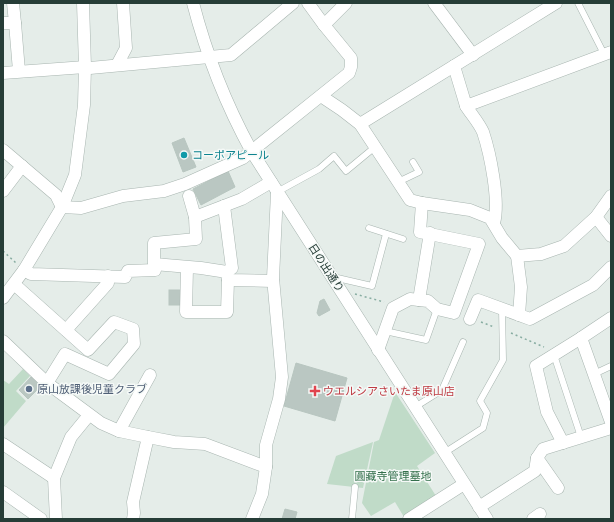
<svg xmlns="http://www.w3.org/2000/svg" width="614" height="522" font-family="Figtree,'Noto Sans JP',sans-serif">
<rect width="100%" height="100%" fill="#e5ede9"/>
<g fill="#c0dbc8">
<path d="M23,369L30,376L16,391L26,401L3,428V380L9,384Z"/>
<path d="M395,392L435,453L417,466L436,496L404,517L395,502L371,516L362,503L374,442L379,440Z"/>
<path d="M373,442L363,488L327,484L336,456Z"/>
</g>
<g fill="#bac7c2" stroke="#b8c6c0">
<path d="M184,138L196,167L183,172L172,143Z"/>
<path d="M228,171L235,187L201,205L193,189Z"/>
<rect x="169" y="290" width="12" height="15"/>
<path d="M324,299L330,310L319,316L317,313L320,301Z"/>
<path d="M296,363L347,378L335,421L284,406Z"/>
<path d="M31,377L41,386L28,399L19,390Z"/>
<path d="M285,509L297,512L295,519H282Z"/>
</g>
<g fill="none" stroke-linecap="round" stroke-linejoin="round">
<defs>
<g id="service">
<path d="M578,3L604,54"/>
<path d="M398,182L419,172L413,162"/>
<path d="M277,192L319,169L334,156L346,171L375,147"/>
<path d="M369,228L403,239"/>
<path d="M333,277L372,286L386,234"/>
<path d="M385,331L426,340L437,309"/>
<path d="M554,355L581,437"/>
<path d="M594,374L611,366"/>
<path d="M415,407L442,390L463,342"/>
<path d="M444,453L483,428L487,413L480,401L503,360L502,309"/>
<path d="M352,519L355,487"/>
</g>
<g id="minor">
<path d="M13,3L15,23"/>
<path d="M308,3L324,25L346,3"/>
<path d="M434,3L473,55"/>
<path d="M3,23H15L19,71"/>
<path d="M117,65L126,48L123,3"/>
<path d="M454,66L466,106L611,52"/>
<path d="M3,73L85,67L90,68L231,55L293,3"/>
<path d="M321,96L342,110L360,124L556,3"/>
<path d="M466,106C471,114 479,123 483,132C490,153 500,201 494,223"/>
<path d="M360,124L410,200L422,203L470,210L490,218L502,238L517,256L541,254L564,246L596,217L611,196"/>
<path d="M3,150L56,195L62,207L81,208L123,196L164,191L185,184L243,158L349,73L351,67V58L324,25"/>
<path d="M3,191L22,166"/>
<path d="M189,196L195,217L196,239L154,243V264L201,268L227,272L228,280L273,281"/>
<path d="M224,206L232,268L227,272"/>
<path d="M195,217L242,199L271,182"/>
<path d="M596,217L611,236"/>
<path d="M517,256L521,287L519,315"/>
<path d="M187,268L186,312H227L228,280"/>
<path d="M24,270L31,274L125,277L128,271L155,270L156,264"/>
<path d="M14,284L88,350L114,322L133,329L134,344L109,374L65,354L47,383"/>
<path d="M3,298L24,270L62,207L75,175L84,105L85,67L83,3"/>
<path d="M419,300L430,233"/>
<path d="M611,318L581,338L611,422"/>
<path d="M470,319L478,300L530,319L593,285L611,267"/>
<path d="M66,330L108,283V276"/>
<path d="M3,341L47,383L101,423L119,431L148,437L174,442L205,444L266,467"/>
<path d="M378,350L393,308L410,299L428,301L437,309L454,313L479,244L420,232L422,203"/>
<path d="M119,431L150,375"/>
<path d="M563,443L547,412L536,366L581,338"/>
<path d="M3,444L54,478"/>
<path d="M537,458L558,488"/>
<path d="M3,492L41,519"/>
<path d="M479,507L535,471L537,458L543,449L611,428"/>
<path d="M56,519L54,478L71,437L89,415"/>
<path d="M133,519L134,513L133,502L148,437"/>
<path d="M252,519L262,494L266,467V445L279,399L282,377L273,278L277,193"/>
<path d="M409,519L464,484"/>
<path d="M533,519L540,514"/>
</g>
<path id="tertiary" d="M193,3C207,57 225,103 252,152L487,519"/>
</defs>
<use href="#service" stroke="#a8b5b0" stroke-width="7"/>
<use href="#minor" stroke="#a8b5b0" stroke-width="13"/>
<use href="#tertiary" stroke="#a8b5b0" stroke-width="13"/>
<g stroke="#88ada2" stroke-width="1.5" stroke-dasharray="2 3" stroke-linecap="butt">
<path d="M3,251L16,263"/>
<path d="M355,294L384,302"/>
<path d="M481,322L494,327"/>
<path d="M511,333L544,347"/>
</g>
<use href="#service" stroke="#fff" stroke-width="6"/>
<use href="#minor" stroke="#fff" stroke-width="12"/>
<use href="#tertiary" stroke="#fff" stroke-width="12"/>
</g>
<circle fill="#0f9aa8" stroke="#f5f9f7" stroke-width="1.5" cx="184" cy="155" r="4"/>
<circle fill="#5c6f8a" stroke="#f5f9f7" stroke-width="1.5" cx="29" cy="389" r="4"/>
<path fill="#e0444e" stroke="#f5f9f7" stroke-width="1.5" d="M313 385h4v4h4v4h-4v4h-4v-4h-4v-4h4z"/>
<g text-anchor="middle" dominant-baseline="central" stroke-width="3" stroke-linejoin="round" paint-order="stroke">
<g font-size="11" fill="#0d838f" stroke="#f5f9f7" text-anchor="start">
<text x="192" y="155">コーポアピール</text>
</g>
<g font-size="11" fill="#263d37" stroke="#f5f9f7">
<text transform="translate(326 268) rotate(57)">日の出通り</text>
</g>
<g font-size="11" fill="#4e5e75" stroke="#f5f9f7" text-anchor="start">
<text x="37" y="389">原山放課後児童クラブ</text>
</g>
<g font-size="11" fill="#be3a42" stroke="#f5f9f7" text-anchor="start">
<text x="323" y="391">ウエルシアさいたま原山店</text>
</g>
<g font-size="11" fill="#34704c" stroke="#f5f9f7">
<text x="393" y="476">圓藏寺管理墓地</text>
</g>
</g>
<rect width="614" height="522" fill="none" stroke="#263d37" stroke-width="8"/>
</svg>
